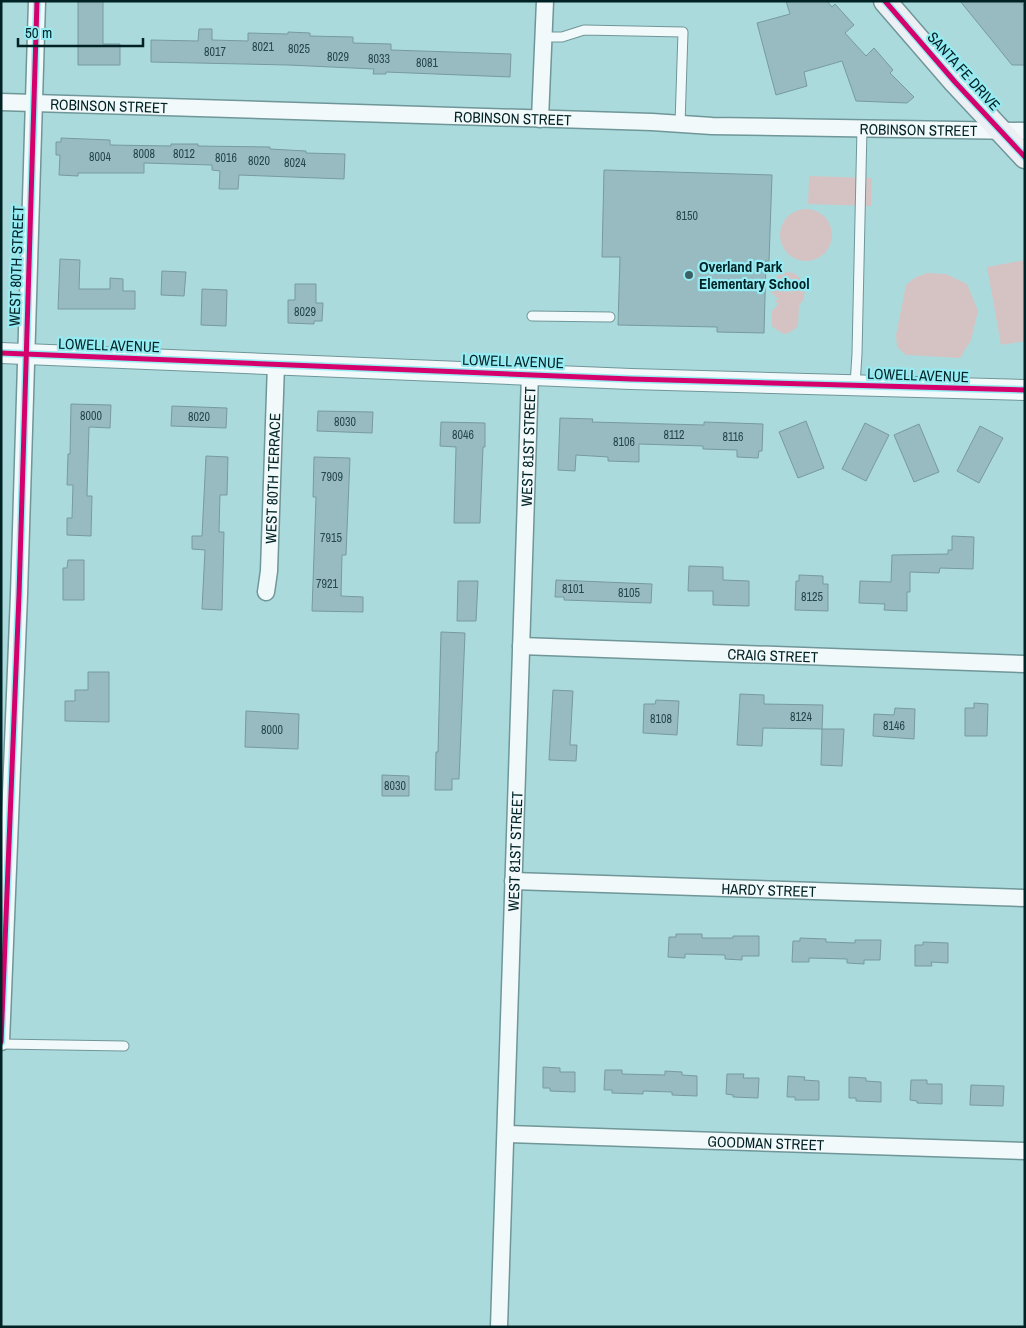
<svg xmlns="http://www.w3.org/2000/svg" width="1026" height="1328" font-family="'Archivo Narrow',sans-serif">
<rect width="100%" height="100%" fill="#abdadd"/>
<g fill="#d5c3c3">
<path d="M809,176L872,178L871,206L808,204Z"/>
<circle cx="806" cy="235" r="26"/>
<path d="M1025,260V341L1001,345L987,267Z"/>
<path d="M782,272L794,273L805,283L804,299L799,305L798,326C785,337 785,336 772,326V311L779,303H775V300H779L771,292V282Z"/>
<path d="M927,273L946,274L967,284L978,311L971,340L960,358L906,355L897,347L896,335L906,285L916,277Z"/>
</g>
<g fill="#98bbc1" stroke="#769aa0">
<path d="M78,1H103V44H120V65H78Z"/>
<path d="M786,1H827L832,7L835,4L854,25L845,33L866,56L874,48L893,70L890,73L914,97L907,103L856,101L842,61L804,72L807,86L776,95L757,23L790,14Z"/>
<path d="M960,1H1020L1025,7V65H1012Z"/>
<path d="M199,29H212V40L248,41V33L288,34V32L310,33V36L353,37V43L391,44V50L511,54L510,77L386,72V74H373L374,69L288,65L151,62V40L198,41Z"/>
<path d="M61,138L110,140V145L171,146V144H198V146L270,147V149L306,151V153L345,154L344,179L239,175L238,189H219L220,171L212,170V165L144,163V173H78V176L59,175L60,155H56V142H61Z"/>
<path d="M604,170L772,175L769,261H766L764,333L717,332V327L618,325L620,257H602Z"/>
<path d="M60,259L80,260L79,289H110V278L123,279V291H135V309H58Z"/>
<path d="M162,271L186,272L184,296L161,295Z"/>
<path d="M295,284H316V303H323L322,321H314V324L288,323V300H295Z"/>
<path d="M202,289L227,290L226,326L201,325Z"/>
<path d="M71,404L111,405L110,428L89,427L87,496H92L91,536L67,535V518H72L73,485H67L68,454H70Z"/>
<path d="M172,406L227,408L226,428L171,426Z"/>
<path d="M318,411L373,412L372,433L317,431Z"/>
<path d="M560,418L593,419L592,422L704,425V422L763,424L762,451H759L758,458L737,457V450L703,449V446L639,444V462L608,461V457L576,455L575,471L558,470Z"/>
<path d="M806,421L824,468L798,478L779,432Z"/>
<path d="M441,422L485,423V447H483L480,523H454L456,447L440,446Z"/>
<path d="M865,423L889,435L866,481L842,469Z"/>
<path d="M919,424L939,472L914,482L894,435Z"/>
<path d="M980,426L1003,438L979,483L957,471Z"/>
<path d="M206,456L228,457L227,495H220L219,532H224L222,610L202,609L205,550L192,549V536H202Z"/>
<path d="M314,457L350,458L346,555H342L341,596L363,597V612L312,611L316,497H313Z"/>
<path d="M952,536L974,537L973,569L940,568L939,573L910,572V592H907V611L884,610L885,604L859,603L860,581L891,582L892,555L948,554V550H952Z"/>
<path d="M68,560H84V600H63V568H67Z"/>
<path d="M689,566L723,567V580L749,581V606L713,605V591H688Z"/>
<path d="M799,575L823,576V584H828V611L795,610L796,581H799Z"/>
<path d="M556,580L652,584L651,603L564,600V597H555Z"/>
<path d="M458,581H478L476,621H457Z"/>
<path d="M441,632L465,633L459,779H452V790H435L436,752H438Z"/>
<path d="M88,672H109V722L65,721V701H75V690H88Z"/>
<path d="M553,690L573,691L570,745H577L576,761L549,760Z"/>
<path d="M740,694L764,695V704L823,705L822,729L763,728L762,746L737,745Z"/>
<path d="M656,700L679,701L677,735L643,733L644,704H655Z"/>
<path d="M974,703L988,704L987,736H965V708H974Z"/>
<path d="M895,708L915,709L914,739L873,736L874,714L894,715Z"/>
<path d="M246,711L299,714L298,749L245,747Z"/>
<path d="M822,729H844L842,766L821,765Z"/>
<path d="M382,775L409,776V796H382Z"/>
<path d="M676,934H702V938H733V936H759V956H742V960L725,959V955L685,954V958L668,957L669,937H676Z"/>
<path d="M800,938L826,939V942L855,943V940H881L880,960H864V964L847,963V959L809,958V962H792L793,941H800Z"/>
<path d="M923,942L948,943V963L931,962L932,966H915V945H923Z"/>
<path d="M543,1067L560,1068V1072H575V1092L550,1091V1088H543Z"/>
<path d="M605,1070H622V1074L665,1075V1071L682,1072V1075L697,1076V1096L672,1095V1092L643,1091V1094L612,1093V1090H604Z"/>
<path d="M727,1074H744L743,1078H759L758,1098L733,1097V1095L726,1094Z"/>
<path d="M788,1076L805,1077L804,1080L819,1081V1100H795V1097H787Z"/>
<path d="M849,1077L866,1078V1081L881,1082V1102L856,1101V1098H849Z"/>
<path d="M911,1080H927V1084H942V1104L917,1103V1101L910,1100Z"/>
<path d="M971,1085L1004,1086L1003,1106L970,1105Z"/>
</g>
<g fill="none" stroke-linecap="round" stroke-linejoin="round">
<defs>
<g id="service">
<path d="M544,37H562L584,30L683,32L680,124"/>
<path d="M532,316L610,317"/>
<path d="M855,385L857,354L862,128"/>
<path d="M1,1044L124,1046"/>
</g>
<g id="minor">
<path id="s1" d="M1,102L652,122L712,126L1025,131"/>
<path d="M540,119L545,1"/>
<path id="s2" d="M266,592L269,571L276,364"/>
<path id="s3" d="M521,646L1025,664"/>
<path id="s4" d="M513,881L1025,898"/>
<path d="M1,1042L19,595L37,1"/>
<path id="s5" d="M506,1134L1025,1151"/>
<path id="s6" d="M499,1327L530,374"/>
</g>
<path id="tertiary" d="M1,353L631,379L1025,390"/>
<path id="secondary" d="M885,1L955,82L1025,157"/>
</defs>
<use href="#service" stroke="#6f9698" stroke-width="11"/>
<use href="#minor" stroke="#6f9698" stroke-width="19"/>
<use href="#tertiary" stroke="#6f9698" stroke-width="22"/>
<use href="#secondary" stroke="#6f9698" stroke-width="25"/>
<use href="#service" stroke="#f2f9fa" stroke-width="9"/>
<use href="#minor" stroke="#f2f9fa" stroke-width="16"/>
<use href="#tertiary" stroke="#f2f9fa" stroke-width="20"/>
<use href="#secondary" stroke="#ecf0f4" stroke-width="22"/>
<defs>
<g id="cycleway">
<path d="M885,1L955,82L1025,157"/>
<path d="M1,353L631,379L1025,390"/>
<path d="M1,1042L19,595L37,1"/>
</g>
</defs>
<use href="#cycleway" stroke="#96ecf2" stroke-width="8"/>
<use href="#cycleway" stroke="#d6006c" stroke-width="5"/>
</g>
<circle fill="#3c6265" stroke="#96ecf2" stroke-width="2" cx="689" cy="275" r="5"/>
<g text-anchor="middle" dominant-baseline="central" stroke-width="4.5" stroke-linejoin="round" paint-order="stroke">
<g font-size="12" fill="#26484c">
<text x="263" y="47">8021</text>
<text x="299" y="49">8025</text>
<text x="215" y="52">8017</text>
<text x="338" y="57">8029</text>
<text x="379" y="59">8033</text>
<text x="427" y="63">8081</text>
<text x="144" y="154">8008</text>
<text x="184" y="154">8012</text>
<text x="100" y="157">8004</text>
<text x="226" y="158">8016</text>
<text x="259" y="161">8020</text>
<text x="295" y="163">8024</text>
<text x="687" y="216">8150</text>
<text x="305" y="312">8029</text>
<text x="91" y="416">8000</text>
<text x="199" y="417">8020</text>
<text x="345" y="422">8030</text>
<text x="463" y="435">8046</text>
<text x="674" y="435">8112</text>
<text x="733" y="437">8116</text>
<text x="624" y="442">8106</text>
<text x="332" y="477">7909</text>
<text x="331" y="538">7915</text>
<text x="327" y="584">7921</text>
<text x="573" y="589">8101</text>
<text x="629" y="593">8105</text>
<text x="812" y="597">8125</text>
<text x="801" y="717">8124</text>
<text x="661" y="719">8108</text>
<text x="894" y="726">8146</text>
<text x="272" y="730">8000</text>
<text x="395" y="786">8030</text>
</g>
<g font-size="15" fill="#002225" stroke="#96ecf2">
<text transform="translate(964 71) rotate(48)">SANTA FE DRIVE</text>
<text stroke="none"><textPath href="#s1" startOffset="108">ROBINSON STREET</textPath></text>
<text stroke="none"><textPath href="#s1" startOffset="512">ROBINSON STREET</textPath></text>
<text stroke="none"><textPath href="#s1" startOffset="918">ROBINSON STREET</textPath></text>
<text transform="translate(16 266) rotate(-88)">WEST 80TH STREET</text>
<text transform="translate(109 345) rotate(2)">LOWELL AVENUE</text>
<text transform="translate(513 361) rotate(2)">LOWELL AVENUE</text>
<text transform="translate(918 375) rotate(2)">LOWELL AVENUE</text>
<text stroke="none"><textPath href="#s6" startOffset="881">WEST 81ST STREET</textPath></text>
<text stroke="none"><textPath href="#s2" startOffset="114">WEST 80TH TERRACE</textPath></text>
<text stroke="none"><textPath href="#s3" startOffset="252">CRAIG STREET</textPath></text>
<text stroke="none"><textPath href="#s6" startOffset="476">WEST 81ST STREET</textPath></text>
<text stroke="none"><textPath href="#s4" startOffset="256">HARDY STREET</textPath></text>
<text stroke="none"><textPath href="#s5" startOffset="260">GOODMAN STREET</textPath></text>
</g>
<g font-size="15" font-weight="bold" fill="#002225" stroke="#96ecf2" text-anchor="start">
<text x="699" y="266">Overland Park<tspan x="699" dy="17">Elementary School</tspan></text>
</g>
</g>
<rect width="1026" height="1328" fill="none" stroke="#002225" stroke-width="5"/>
<path d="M18 38v8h125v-8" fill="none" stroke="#002225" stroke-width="2.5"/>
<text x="25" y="38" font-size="15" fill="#002225" stroke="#96ecf2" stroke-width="4" paint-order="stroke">50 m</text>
</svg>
